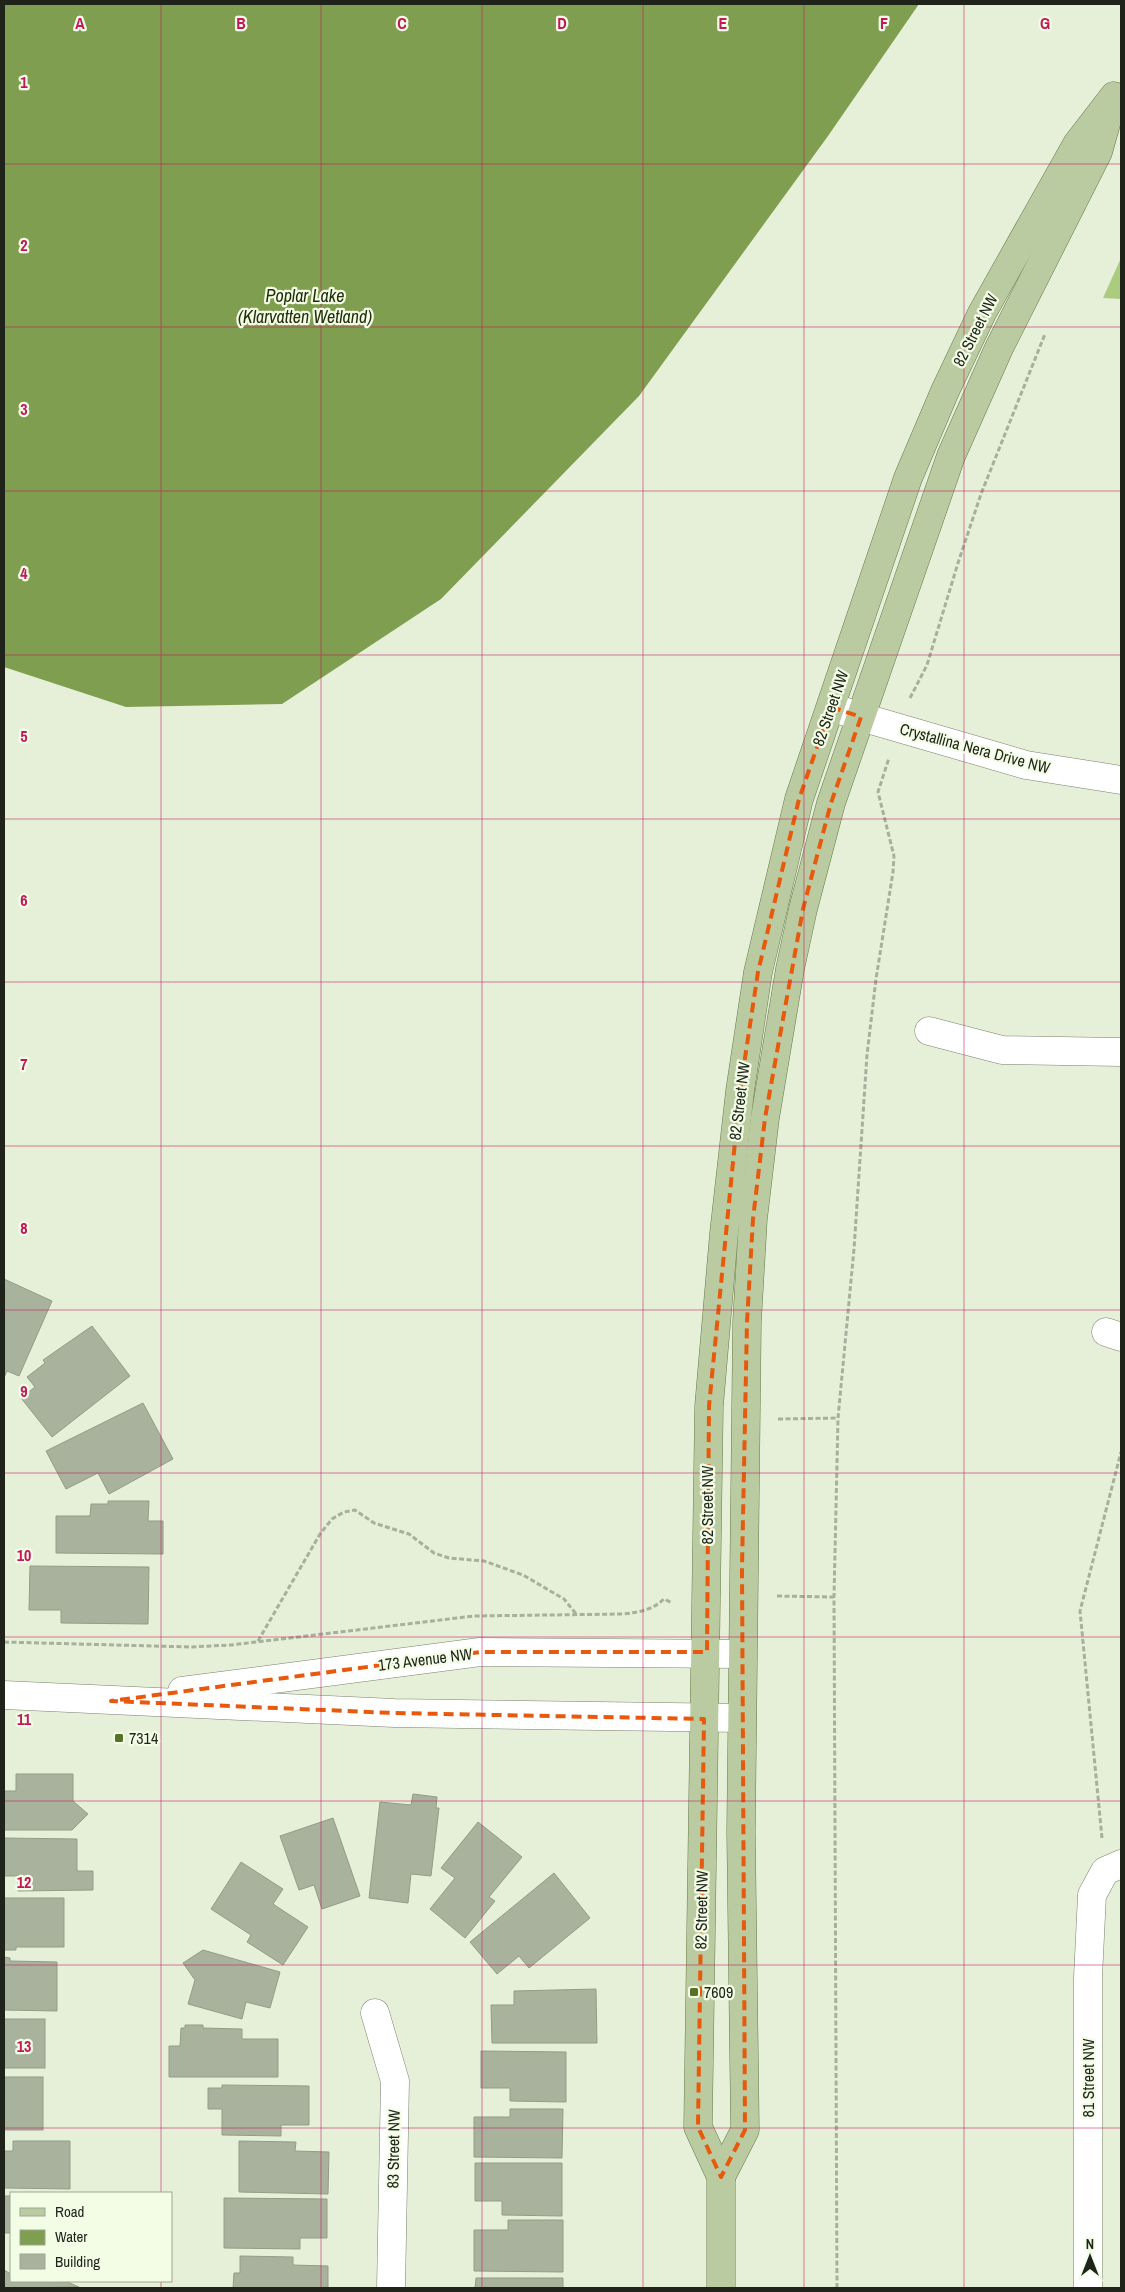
<svg xmlns="http://www.w3.org/2000/svg" width="1125" height="2292" font-family="'Archivo Narrow',sans-serif">
<rect width="100%" height="100%" fill="#e6f0d9"/>
<path fill="#abcb7e" d="M1121,258V299L1103,298Z"/>
<path fill="#7f9e4f" d="M4,4H919L828,136L639,396L441,599L282,704L126,707L4,667Z"/>
<g fill="#a8b29c" stroke="#939c87">
<path d="M4,1279L52,1301L19,1376L7,1371L4,1378Z"/>
<path d="M92,1326L130,1376L52,1437L21,1398L35,1387L27,1377L45,1363L43,1360Z"/>
<path d="M143,1403L173,1459L109,1494L98,1473L66,1489L46,1451Z"/>
<path d="M108,1501H149L148,1521H163V1554L56,1553V1516H90L91,1504H108Z"/>
<path d="M30,1566L149,1567L148,1624L61,1623V1610H29Z"/>
<path d="M16,1774H73V1801L88,1814L72,1830H4V1791H16Z"/>
<path d="M413,1794L437,1797L436,1808H439L431,1876L411,1874L408,1903L369,1898L380,1802L411,1805Z"/>
<path d="M333,1818L360,1896L322,1909L314,1885L299,1890L280,1836Z"/>
<path d="M478,1822L522,1857L489,1897L495,1901L465,1938L430,1909L455,1878L441,1868Z"/>
<path d="M4,1838L77,1839V1871H93V1890L18,1891V1876H4Z"/>
<path d="M241,1862L283,1889L273,1904L308,1927L283,1965L247,1942L251,1935L211,1909Z"/>
<path d="M554,1873L590,1918L529,1968L519,1956L497,1974L470,1942Z"/>
<path d="M4,1898H64V1947H16V1950H4Z"/>
<path d="M203,1950L280,1972L270,2008L246,2002L242,2019L188,2004L195,1980L183,1963Z"/>
<path d="M4,1957L10,1958V1961L57,1962V2011L4,2010Z"/>
<path d="M596,1989L597,2043H492L491,2005H514V1991Z"/>
<rect x="4" y="2019" width="41" height="49"/>
<path d="M185,2025H203V2028L242,2029V2039H278V2077H169V2046H180L181,2028H185Z"/>
<path d="M481,2051L566,2052V2102L510,2101V2088H481Z"/>
<rect x="4" y="2077" width="39" height="53"/>
<path d="M222,2085L309,2086V2125H281V2136L222,2135V2109H208V2088H222Z"/>
<path d="M510,2109H563L562,2158L474,2157V2117H510Z"/>
<path d="M13,2141H70V2189L4,2188V2151H13Z"/>
<path d="M239,2141L296,2142L295,2151L329,2152L328,2194L239,2192Z"/>
<path d="M475,2163H562V2216L502,2215V2201H475Z"/>
<rect x="4" y="2196" width="7" height="37"/>
<path d="M224,2198L327,2199V2238H300V2249L224,2248Z"/>
<path d="M508,2220H563V2272L474,2271V2230H508Z"/>
<path d="M240,2256L293,2257V2265L328,2266V2288H233L234,2273H240Z"/>
<path d="M4,2270L11,2274V2281H65L79,2287L4,2288Z"/>
<path d="M476,2278H563V2288H475Z"/>
</g>
<g fill="none" stroke-linecap="round" stroke-linejoin="round">
<defs>
<g id="minor">
<path d="M831,707L861,717L1026,765L1121,780"/>
<path d="M929,1031L1002,1050L1121,1052"/>
<path d="M1106,1332L1121,1337"/>
<path d="M182,1691L480,1652L742,1654"/>
<path d="M4,1695L394,1713L742,1718"/>
<path d="M375,2013L395,2081L391,2288"/>
<path d="M1088,2288V1977L1092,1895L1105,1871L1121,1864"/>
</g>
<g id="major">
<path d="M721,2177L745,2130L741,1832L747,1322L753,1219L765,1118L790,969L803,909L831,803L951,456L999,348L1098,152L1109,113"/>
<path d="M721,2288V2177L698,2127L709,1406L724,1233L740,1091L758,972L799,799L908,478L945,391L982,313L1077,144L1114,96"/>
</g>
</defs>
<use href="#minor" stroke="#78826d" stroke-width="29"/>
<use href="#major" stroke="#667a49" stroke-width="29"/>
<g stroke="#a7af9d" stroke-width="3" stroke-dasharray="5 2.5" stroke-linecap="butt">
<path d="M910,698L927,665L958,563L981,494L1045,334"/>
<path d="M778,1419L838,1418"/>
<path d="M777,1596L834,1597"/>
<path d="M258,1641L320,1534L332,1519L344,1512L355,1510L374,1523L409,1534L434,1553L449,1558L484,1561L523,1575L564,1599L577,1615"/>
<path d="M4,1642L191,1647L231,1645L474,1616L623,1614C640,1612 652,1610 664,1599L672,1603"/>
<path d="M1102,1838L1080,1611L1121,1452"/>
<path d="M837,2288L834,1597L838,1418L854,1249L867,1055L876,979L893,872L894,856L878,792L889,758"/>
</g>
<use href="#minor" stroke="#fff" stroke-width="28"/>
<use href="#major" stroke="#bbcba1" stroke-width="28"/>
</g>
<path fill="none" stroke="#e8590c" stroke-width="4" stroke-dasharray="10 6" stroke-linejoin="round" d="M831,707L861,717L831,803L803,909L765,1118L753,1219L747,1322L742,1567L745,2130L721,2177L698,2127L704,1719L394,1713L111,1701L480,1652H707L709,1406L740,1091L758,972L799,799Z"/>
<path fill="none" stroke="#c2185b" stroke-width="1" stroke-opacity="0.55" d="M161,4V2193M321,4V2288M482,4V2288M643,4V2288M804,4V2288M964,4V2288M4,164H1121M4,327H1121M4,491H1121M4,655H1121M4,819H1121M4,982H1121M4,1146H1121M4,1310H1121M4,1473H1121M4,1637H1121M4,1801H1121M4,1965H1121M4,2128H1121M161,2281V2288"/>
<g fill="#567225" stroke="#f3fde6" stroke-width="2">
<rect x="114" y="1733" width="10" height="10" rx="2.5"/>
<rect x="689" y="1987" width="10" height="10" rx="2.5"/>
</g>
<g text-anchor="middle" dominant-baseline="central" stroke-width="4.5" stroke-linejoin="round" paint-order="stroke">
<g font-size="16" fill="#1f231a" stroke="#f3fde6">
<text transform="translate(975 330) rotate(-63)">82 Street NW</text>
<text transform="translate(830 708) rotate(-71)">82 Street NW</text>
<text transform="translate(975 748) rotate(15)">Crystallina Nera Drive NW</text>
<text transform="translate(739 1101) rotate(-83)">82 Street NW</text>
<text transform="translate(707 1505) rotate(-90)">82 Street NW</text>
<text transform="translate(425 1659) rotate(-7)">173 Avenue NW</text>
<text transform="translate(701 1910) rotate(-89)">82 Street NW</text>
<text transform="translate(1088 2078) rotate(-90)">81 Street NW</text>
<text transform="translate(393 2149) rotate(-89)">83 Street NW</text>
</g>
<g font-size="16" fill="#1f231a" stroke="#f3fde6" text-anchor="start">
<text x="129" y="1738">7314</text>
<text x="704" y="1992">7609</text>
</g>
<g font-size="18" font-style="italic" fill="#222e0c" stroke="#f3fde6">
<text x="305" y="295">Poplar Lake<tspan x="305" dy="21">(Klarvatten Wetland)</tspan></text>
</g>
</g>
<g font-size="16" text-anchor="middle" font-weight="bold" fill="#c2185b" stroke="#f3fde6" stroke-width="4.5" stroke-linejoin="round" paint-order="stroke">
<text x="80" y="29">A</text>
<text x="241" y="29">B</text>
<text x="402" y="29">C</text>
<text x="562" y="29">D</text>
<text x="723" y="29">E</text>
<text x="884" y="29">F</text>
<text x="1045" y="29">G</text>
<text x="24" y="88">1</text>
<text x="24" y="251">2</text>
<text x="24" y="415">3</text>
<text x="24" y="579">4</text>
<text x="24" y="742">5</text>
<text x="24" y="906">6</text>
<text x="24" y="1070">7</text>
<text x="24" y="1234">8</text>
<text x="24" y="1397">9</text>
<text x="24" y="1561">10</text>
<text x="24" y="1725">11</text>
<text x="24" y="1888">12</text>
<text x="24" y="2052">13</text>
</g>
<rect width="1125" height="2292" fill="none" stroke="#1f231a" stroke-width="10"/>
<rect x="10" y="2192" width="162" height="90" fill="#f3fde6" stroke="#9ea694"/>
<rect x="20" y="2208" width="25" height="8" fill="#bbcba1" stroke="#9ea694"/>
<text x="55" y="2217" font-size="15" fill="#1f231a">Road</text>
<rect x="20" y="2230" width="25" height="15" fill="#7f9e4f" stroke="#9ea694"/>
<text x="55" y="2242" font-size="15" fill="#1f231a">Water</text>
<rect x="20" y="2254" width="25" height="15" fill="#a8b29c" stroke="#9ea694"/>
<text x="55" y="2267" font-size="15" fill="#1f231a">Building</text>
<g transform="translate(1090 2257)" stroke="#f3fde6" stroke-width="4" paint-order="stroke">
<path d="M0-4L9 19L0 12L-9 19Z" fill="#1f231a"/>
<text y="-8" font-size="14" font-weight="bold" text-anchor="middle" fill="#1f231a">N</text>
</g>
</svg>
